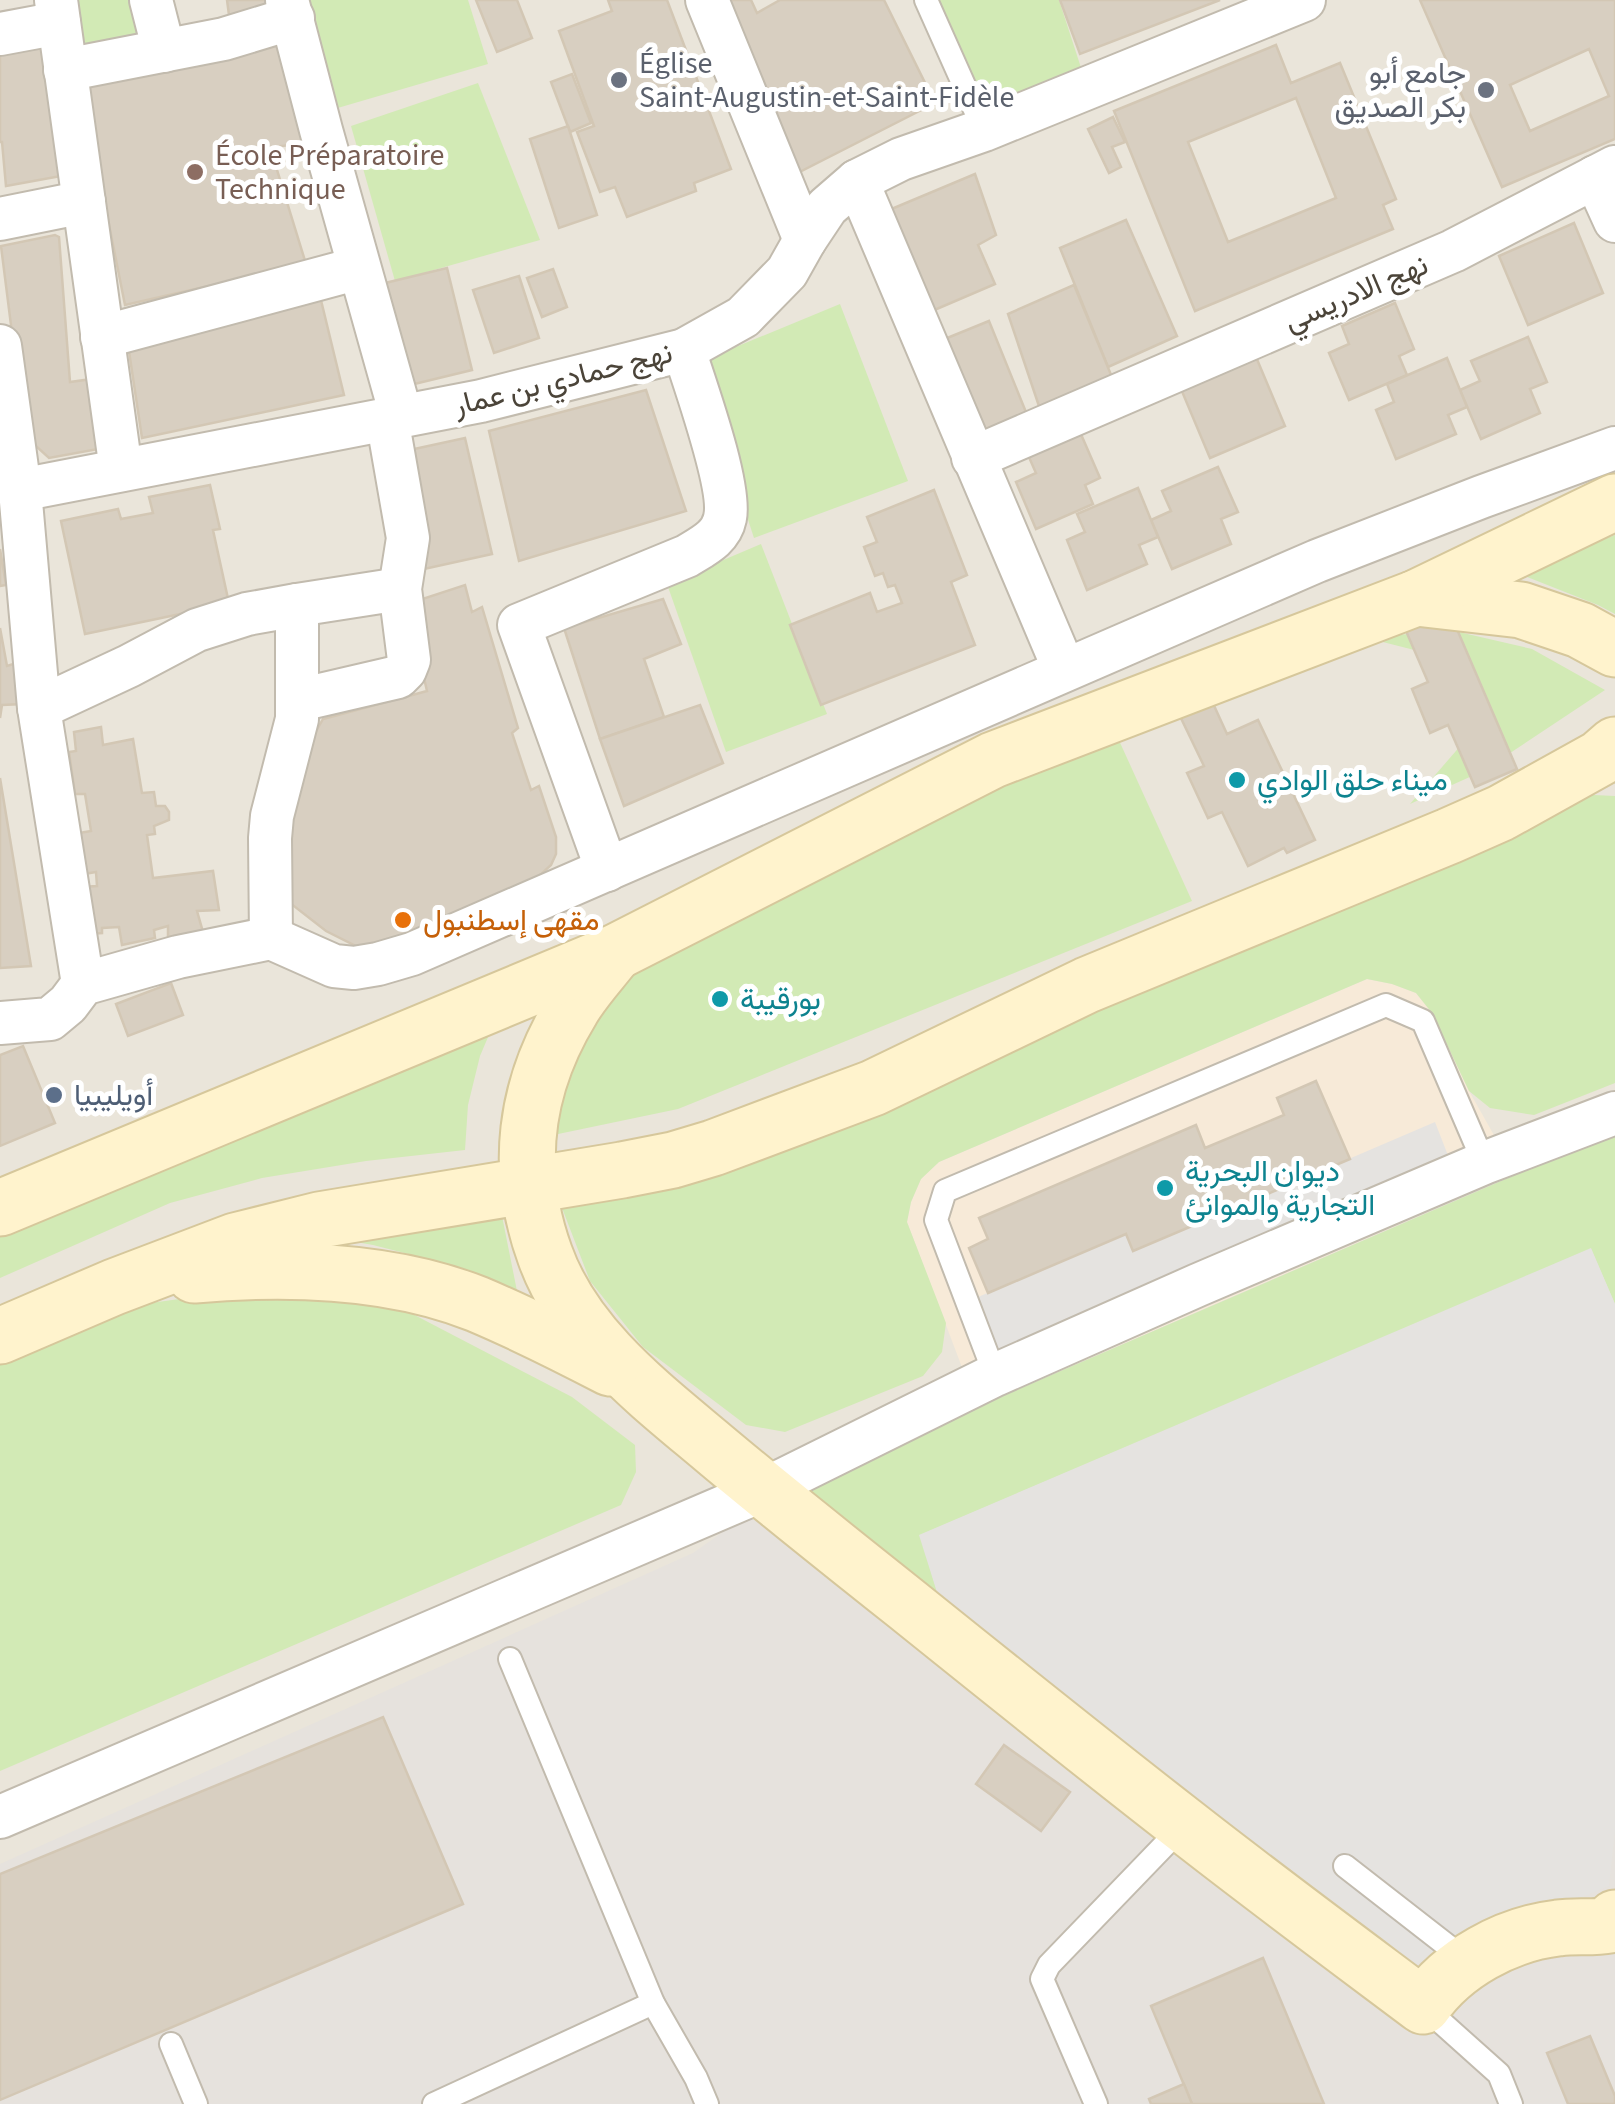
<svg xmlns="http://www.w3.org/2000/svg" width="1615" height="2104" font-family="'Source Sans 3',Vazirmatn,sans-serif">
<rect width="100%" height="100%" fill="#f6f3ec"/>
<rect fill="#eae5da" x="0" y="0" width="1615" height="2104"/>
<path fill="#f7ead8" d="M1367,979L1392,984L1416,993L1432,1013L1469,1091L1516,1174L977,1407L907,1222L911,1202L921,1179L939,1162Z"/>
<path fill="#e6e2dd" d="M1615,1132V2104H0V1864L693,1553L780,1492Z"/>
<g fill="#d2eab5">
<path d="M66,0H146L156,45L75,55Z"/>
<path d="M293,0H468L488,64L324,112Z"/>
<path d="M936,0H1059L1085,80L985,115Z"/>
<path d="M478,83L540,240L395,281L351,126Z"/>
<path d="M840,304L908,481L754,538L697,363Z"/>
<path d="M1615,535V614L1598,605L1517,573Z"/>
<path d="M761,544L827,714L726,752L667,584Z"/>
<path d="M1450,630L1532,649L1605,690L1483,771L1410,804L1462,744L1434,655L1367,638Z"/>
<path d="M1117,736L1192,901L678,1109L539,1138L552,1074L653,938Z"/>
<path d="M1573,794L1615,796V1083L1534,1115L1490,1108L1469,1091L1432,1013L1416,993L1392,984L1367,979L939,1162L921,1179L911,1202L907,1222L946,1323L942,1352L923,1376L785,1432L746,1425L643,1347L590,1281L559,1200Z"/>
<path d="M503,1002L480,1056L468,1105L465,1150L366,1161L262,1178L170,1203L0,1278V1219Z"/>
<path d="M1615,1132V1304L1591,1249L920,1535L946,1621L780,1492Z"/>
<path d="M498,1196L518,1296L475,1273L424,1258L373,1245L288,1230Z"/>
<path d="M229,1292L310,1293L403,1309L572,1397L635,1445L636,1472L621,1505L0,1771V1350L101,1310Z"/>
</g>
<g fill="#e5e3e0">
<path d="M1435,1122L1449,1158L987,1356L964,1303L1126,1234L1134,1251Z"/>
<path d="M1591,1248L1615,1304V1832L1609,1886L1396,1972L946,1621L919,1535Z"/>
</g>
<g fill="#d8cfc1" stroke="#d3c7b4" stroke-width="2.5" fill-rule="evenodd">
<path d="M227,0H280L281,4L229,15Z"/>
<path d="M476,0H517L532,38L497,52Z"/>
<path d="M608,0H667L731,169L694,183L696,191L627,217L615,187L600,192L577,132L594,126L559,31L612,11Z"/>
<path d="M697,0H751L757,13L780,0H884L935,103L772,186Z"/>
<path d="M1060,0H1220L1080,54Z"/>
<path d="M1420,0H1615V139L1502,187ZM1589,49L1609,96L1530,131L1510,85Z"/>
<path d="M282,38L314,143L270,147L306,264L125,305L80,79Z"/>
<path d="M43,40L61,176L6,186L2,142H0V46Z"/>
<path d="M1276,45L1291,83L1340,63L1396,199L1383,205L1393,229L1195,311L1114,111ZM1296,98L1336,198L1228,242L1188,142Z"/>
<path d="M572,74L591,123L570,132L551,82Z"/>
<path d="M1113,117L1125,142L1112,147L1121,167L1109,173L1088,129Z"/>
<path d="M568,126L597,215L559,228L530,139Z"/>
<path d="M975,174L996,235L978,245L995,284L911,320L870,218Z"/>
<path d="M1126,220L1177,336L1108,367L1060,248Z"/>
<path d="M1574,223L1603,293L1528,325L1499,256Z"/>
<path d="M55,235L59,237L70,382L99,378L109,447L49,458L25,436L1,246Z"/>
<path d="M447,268L472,370L402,387L377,285Z"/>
<path d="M553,269L567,307L542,317L527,278Z"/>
<path d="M519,276L539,338L494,353L473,290Z"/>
<path d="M1074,285L1114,382L1041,412L1008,314Z"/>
<path d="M319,292L344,395L142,438L127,338Z"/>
<path d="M1395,303L1414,349L1399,356L1407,375L1349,400L1329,353L1349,344L1342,326Z"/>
<path d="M989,321L1034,432L971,450L930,345Z"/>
<path d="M1528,337L1547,382L1530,389L1540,413L1481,439L1460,390L1480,381L1471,361Z"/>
<path d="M1256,357L1285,426L1210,458L1181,389Z"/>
<path d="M1447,358L1467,407L1448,415L1456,434L1396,459L1376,410L1394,402L1387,384Z"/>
<path d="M646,390L686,511L519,561L489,431Z"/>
<path d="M1080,432L1100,478L1085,485L1093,504L1036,529L1016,482L1036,473L1028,455Z"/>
<path d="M465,438L492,554L415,571L405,451Z"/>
<path d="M1218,467L1238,512L1221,519L1231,544L1172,569L1151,520L1171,511L1162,491Z"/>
<path d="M210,485L220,529L213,530L230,608L185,613L85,634L61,521L118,509L121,519L153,513L149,497Z"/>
<path d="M1138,488L1158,537L1139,545L1147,564L1087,590L1067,540L1085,532L1077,514Z"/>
<path d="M934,490L967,575L951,582L975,645L821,705L790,625L870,593L877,612L902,603L895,585L888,587L883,573L875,576L864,547L877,542L867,517Z"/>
<path d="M0,549L6,585L0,586Z"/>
<path d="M465,585L472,612L482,607L518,728L512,733L531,790L539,786L556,837V854L551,865L537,878L366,951L326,931L290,903L288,818L307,747L323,719L427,691L407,604Z"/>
<path d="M663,599L681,644L644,659L664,717L600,739L564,628Z"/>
<path d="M1447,606L1517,769L1475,787L1448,725L1430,733L1412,689L1428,682L1403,624Z"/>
<path d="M0,628L7,666L20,662L23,704L2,705L0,718Z"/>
<path d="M1211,699L1227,734L1258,720L1315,840L1287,853L1284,848L1248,866L1222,812L1208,818L1187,773L1204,766L1179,714Z"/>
<path d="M700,705L723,763L624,806L600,739Z"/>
<path d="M101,727L103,745L133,739L142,793L154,792L156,806H165L169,812V820L154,826L155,834L147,835L153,878L213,871L219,910L197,911L203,932L168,937V926L154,930L155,938L122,945L119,927L102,928V933L89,934L82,887L97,886L96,872L84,874L79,833L91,831L85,794H75L69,752L76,751L74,732Z"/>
<path d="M0,778L31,966L0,968Z"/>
<path d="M171,983L183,1015L128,1036L116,1004Z"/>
<path d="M23,1046L55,1123L0,1146V1055Z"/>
<path d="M1316,1081L1350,1159L1133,1251L1126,1234L988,1293L969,1248L988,1239L979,1218L1196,1125L1205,1148L1284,1115L1277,1098Z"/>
<path d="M383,1717L463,1904L0,2100V1874Z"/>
<path d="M1004,1745L1070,1792L1041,1831L976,1784Z"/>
<path d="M1263,1958L1324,2104H1192L1151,2006Z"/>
<path d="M1590,2036L1615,2096V2104H1568L1547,2053Z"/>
<path d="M1184,2084L1192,2104H1151L1149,2099Z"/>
</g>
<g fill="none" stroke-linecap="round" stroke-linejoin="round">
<defs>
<g id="lane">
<path d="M926,0L984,130"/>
<path d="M995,1375L936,1220L945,1191L1386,1005L1423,1021L1484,1163"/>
<path d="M510,1659L653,2003L696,2078L707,2104"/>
<path d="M1345,1866L1467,1961"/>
<path d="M1423,2006L1499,2074L1511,2104"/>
<path d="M171,2044L196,2104"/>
<path d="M434,2104L653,2003"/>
<path d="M1096,2104L1042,1979L1049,1965L1184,1825"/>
</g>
<g id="street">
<path d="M56,0L121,470"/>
<path d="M151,0L164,51"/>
<path d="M287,0L321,130L401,415"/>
<path d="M707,0L805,240"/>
<path d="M0,34L59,23"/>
<path d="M65,70L224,39L293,18"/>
<path d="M1595,177L1615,221"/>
<path d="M857,181L1064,669"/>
<path d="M0,219L84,202"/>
<path d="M102,337L359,268"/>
<path d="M0,346L20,490L39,708L83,984"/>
<path d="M973,458L1453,251L1615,167"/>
<path d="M20,490L481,401L684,350L743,317L787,272L805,240L827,207L857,181L901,159L984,130L1304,0"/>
<path d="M299,700L398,677L405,670L409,660L400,589L408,538L387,418"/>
<path d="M39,708L129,666L197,630L247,614L297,605"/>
<path d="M607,870L519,625L687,556C703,546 721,538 725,518C732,487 695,385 684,350"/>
<path d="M271,938L270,838L272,816L297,719V605L400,589"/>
<path d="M0,1023L50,1019L68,1004L83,984L178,957L271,938L334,966L354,968L378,964L412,954L1317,561L1481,497L1615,448"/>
<path d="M0,1817L763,1490L995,1375L1198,1285L1484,1163L1615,1113"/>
</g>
<g id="secondary">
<path d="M1416,598L1521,610L1580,630L1615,649"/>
<path d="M613,955C599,973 583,990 572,1009C524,1087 514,1170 545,1255C575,1339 652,1396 717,1451C779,1503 842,1553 905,1603C997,1677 1089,1751 1183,1824C1262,1886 1343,1946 1423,2006C1453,1963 1507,1934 1558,1928C1577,1925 1595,1929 1614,1924L1615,1918"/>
<path d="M0,1208L614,953L993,760L1416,598L1615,502"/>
<path d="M194,1275C287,1267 389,1269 477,1304C522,1323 566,1345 610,1368"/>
<path d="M0,1336L114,1287L235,1241L319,1220L622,1170L673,1160L713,1148L873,1088L1087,985L1449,836L1501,813L1600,758L1615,745"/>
</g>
</defs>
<use href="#lane" stroke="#c2bbae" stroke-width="26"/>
<use href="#street" stroke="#c2bbae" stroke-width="46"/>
<use href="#secondary" stroke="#d6c79b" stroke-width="59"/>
<use href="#lane" stroke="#fff" stroke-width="22"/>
<use href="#street" stroke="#fff" stroke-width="42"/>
<use href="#secondary" stroke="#fff3cd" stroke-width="55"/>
</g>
<g fill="#6b7280" stroke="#fff" stroke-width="4">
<circle cx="619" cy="80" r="10"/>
<circle cx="1486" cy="90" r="10"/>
</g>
<circle fill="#8d6e63" stroke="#fff" stroke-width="4" cx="195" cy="172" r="10"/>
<g fill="#0f9aa8" stroke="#fff" stroke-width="4">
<circle cx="1237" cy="780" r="10"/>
<circle cx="720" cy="999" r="10"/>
<circle cx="1165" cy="1188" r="10"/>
</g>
<circle fill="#e8710a" stroke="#fff" stroke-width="4" cx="403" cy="920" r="10"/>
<circle fill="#5c6f8a" stroke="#fff" stroke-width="4" cx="54" cy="1095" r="10"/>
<g text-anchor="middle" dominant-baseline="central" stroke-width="10" stroke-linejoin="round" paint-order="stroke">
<g font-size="30" fill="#5b616d" stroke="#fff" text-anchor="start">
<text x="639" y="63">Église<tspan x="639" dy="34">Saint-Augustin-et-Saint-Fidèle</tspan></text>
<text x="1466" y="73" text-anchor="end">جامع أبو<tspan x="1466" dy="34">بكر الصديق</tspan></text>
</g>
<g font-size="30" fill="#785e54" stroke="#fff" text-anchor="start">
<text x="215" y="155">École Préparatoire<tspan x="215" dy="34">Technique</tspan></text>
</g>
<g font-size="30" fill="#4b4439" stroke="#fff">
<text transform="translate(1356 293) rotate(-23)">نهج الادريسي</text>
<text transform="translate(563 379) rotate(-14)">نهج حمادي بن عمار</text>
</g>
<g font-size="30" fill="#0d838f" stroke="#fff" text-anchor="start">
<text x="1257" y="780">ميناء حلق الوادي</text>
<text x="740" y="999">بورقيبة</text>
<text x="1185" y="1171">ديوان البحرية<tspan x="1185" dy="34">التجارية والموانئ</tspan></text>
</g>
<g font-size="30" fill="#c56008" stroke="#fff" text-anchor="start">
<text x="423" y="920">مقهى إسطنبول</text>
</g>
<g font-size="30" fill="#4e5e75" stroke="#fff" text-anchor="start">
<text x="74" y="1095">أويليبيا</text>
</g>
</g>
</svg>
